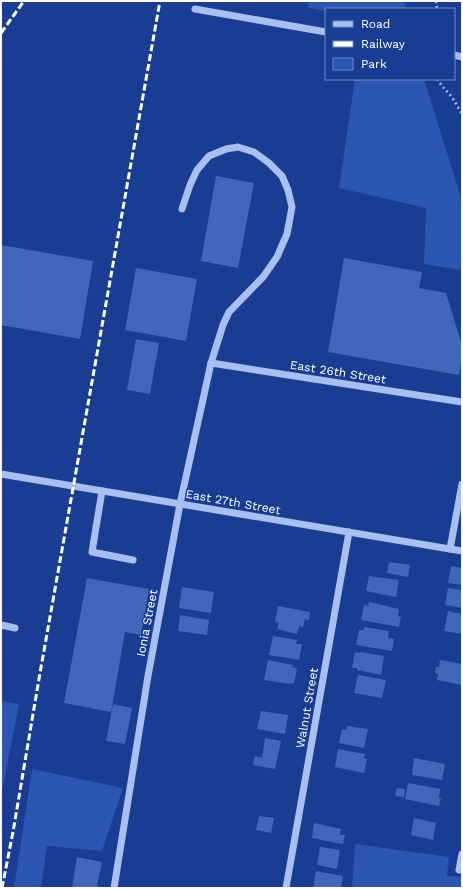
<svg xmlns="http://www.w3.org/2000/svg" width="463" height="889" font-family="'Work Sans',sans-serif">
<rect width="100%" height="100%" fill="#183d93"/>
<g fill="#2b56b1">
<path d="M309,1H404L406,9H326V11L308,8Z"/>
<path d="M355,79H424L462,201V270L424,264L426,208L339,188Z"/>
<path d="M1,701L19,704L1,797Z"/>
<path d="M32,769L123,788L102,851L47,846L41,888H14Z"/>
<path d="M355,844L449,857L447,876L462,877V888H352Z"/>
</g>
<g fill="#4167ba">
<path d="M216,176L254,183L238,268L201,261Z"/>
<path d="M1,245L93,261L80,339L1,325Z"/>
<path d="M344,258L422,272L419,288L446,293L462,345V358L459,375L328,352Z"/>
<path d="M136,268L197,279L186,341L125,330Z"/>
<path d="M136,339L159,343L150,394L127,390Z"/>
<path d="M389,562L410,565L408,577L387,573Z"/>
<path d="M451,566L462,568V585L448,583Z"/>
<path d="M369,576L399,580L396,597L366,591Z"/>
<path d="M87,578L149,589L141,635L125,632L111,712L64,703Z"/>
<path d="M182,587L214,592L211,613L179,608Z"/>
<path d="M448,588L462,590V608L445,605Z"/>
<path d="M369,602L399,609L398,616L401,617L399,627L361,620L364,605L368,606Z"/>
<path d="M278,606L310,612L309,620L305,619L303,627L299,626L297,634L277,629L279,623L275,622Z"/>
<path d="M448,611L462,614V634L444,631Z"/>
<path d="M180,615L209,620L207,635L178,631Z"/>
<path d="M364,627L389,631L388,638L394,639L392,651L356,645L359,630H364Z"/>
<path d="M273,636L297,640L296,644H302L299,660L269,655Z"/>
<path d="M355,652L360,653V652L384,656L381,675L357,670V668H352Z"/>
<path d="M268,660L293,665L292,667L297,668L294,684L289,683V684L264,680Z"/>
<path d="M440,660L462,664V685L437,680L438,674L435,673L436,667H439Z"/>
<path d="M358,675L386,680L382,698L354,693Z"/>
<path d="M113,704L132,708L125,744L106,741Z"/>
<path d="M261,711L288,715L285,734L257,729Z"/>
<path d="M347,726L368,729L364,748L339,743L342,729L346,730Z"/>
<path d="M265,738L281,741L275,769L253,765L255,756L262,758Z"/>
<path d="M338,749L365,754L364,759H367L364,773L335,767Z"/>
<path d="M414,758L445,764L442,780L412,775Z"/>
<path d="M408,783L440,789L439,798H441L439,806L405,799Z"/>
<path d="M397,788L405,789L404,797L395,796Z"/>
<path d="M259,816L274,818L271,833L256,830Z"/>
<path d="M414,818L436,823L433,840L411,835Z"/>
<path d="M314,823L341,829L340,835H345L343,844L312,838Z"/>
<path d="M320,847L340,850L337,869L317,865Z"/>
<path d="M77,857L102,862L97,886H99V888H72Z"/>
<path d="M316,871L343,876L341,888H313Z"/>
</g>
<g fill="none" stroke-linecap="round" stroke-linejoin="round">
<g stroke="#a8bff0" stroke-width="2.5" stroke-dasharray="2 3" stroke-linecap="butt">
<path d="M436,1L437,9"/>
<path d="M437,79L442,86L452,97L462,114"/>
</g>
<g stroke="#a8bff0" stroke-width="7">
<path d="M195,9L326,32"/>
<path d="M454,55L462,57"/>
<path d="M211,363L462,402"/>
<path d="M1,474L462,551"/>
<path d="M102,491L92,552L133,560"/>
<path d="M450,549L462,484"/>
<path d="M1,625L15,628"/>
<path d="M459,870L462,854"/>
<path d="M114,888L148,676L180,504L211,363L223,325L229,312L263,277L277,257L287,234L292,207L288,190L282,176L269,163L254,152L238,147L226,149L209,156L197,170L190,185L182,209"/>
<path d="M286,888L349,532"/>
</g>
<g stroke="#fff" stroke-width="3" stroke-dasharray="7 3" stroke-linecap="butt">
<path d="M1,33L24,1"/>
<path d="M2,888L13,832L40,673L160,1"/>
</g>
</g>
<g text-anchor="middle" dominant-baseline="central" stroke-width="3" stroke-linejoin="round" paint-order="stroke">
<g font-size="12" fill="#fff" stroke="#183d93">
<text transform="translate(338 372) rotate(9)">East 26th Street</text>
<text transform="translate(233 502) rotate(10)">East 27th Street</text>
<text transform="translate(147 623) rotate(-79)">Ionia Street</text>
<text transform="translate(307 708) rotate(-80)">Walnut Street</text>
</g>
</g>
<rect width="463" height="889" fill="none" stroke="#ffffff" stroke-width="4"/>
<rect x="325" y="8" width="130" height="72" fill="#183d93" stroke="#748bbe"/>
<rect x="333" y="21" width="20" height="6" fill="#a8bff0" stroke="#748bbe"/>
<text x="361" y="28" font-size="12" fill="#ffffff">Road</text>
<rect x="333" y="41" width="20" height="6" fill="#ffffff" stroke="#748bbe"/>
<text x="361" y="48" font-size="12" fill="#ffffff">Railway</text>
<rect x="333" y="58" width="20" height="12" fill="#2b56b1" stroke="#748bbe"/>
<text x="361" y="68" font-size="12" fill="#ffffff">Park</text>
</svg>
